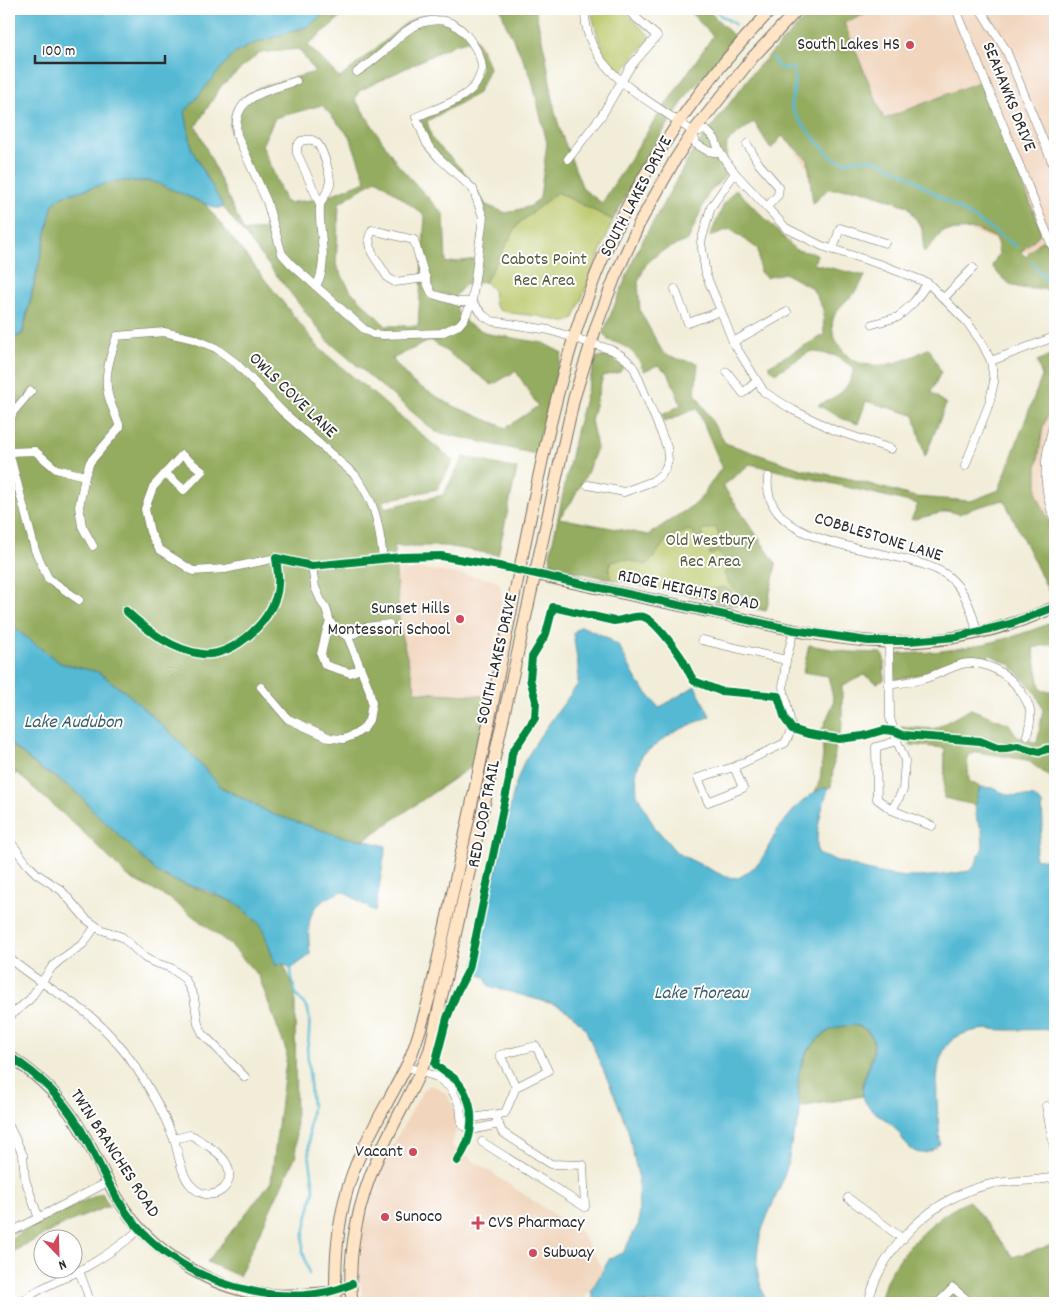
<svg xmlns="http://www.w3.org/2000/svg" width="1064" height="1312" font-family="Dekko,sans-serif">
<rect width="100%" height="100%" fill="#fff"/>
<filter id="ink" filterUnits="userSpaceOnUse"><feTurbulence type="fractalNoise" baseFrequency=".02" numOctaves="2"/><feDisplacementMap in="SourceGraphic" scale="10" xChannelSelector="R" yChannelSelector="G"/><feConvolveMatrix kernelMatrix="1 2 1 2 8 2 1 2 1" color-interpolation-filters="sRGB"/></filter>
<filter id="wash" filterUnits="userSpaceOnUse"><feTurbulence type="fractalNoise" baseFrequency=".0096" numOctaves="4" result="noise"/><feDisplacementMap in="SourceGraphic" scale="20" xChannelSelector="R" yChannelSelector="G"/><feGaussianBlur stdDeviation="1.12" result="paint"/><feColorMatrix in="noise" values="0 0 0 0 0 0 0 0 0 0 0 0 0 0 0 0 0 1.4 0 .05"/><feComposite in="paint" operator="in"/></filter>
<g filter="url(#wash)">
<rect width="100%" height="100%" fill="#f2edd8"/>
<g fill="#f1d5bd">
<path d="M816,9H1055V290L1042,258L809,170L747,84Z"/>
<path d="M1055,361V593L1004,495Z"/>
<path d="M408,567L479,577L493,580L500,584L502,595L488,696L416,692L400,630L396,569Z"/>
<path d="M431,1085L438,1088L444,1092L449,1098L456,1113L455,1134L452,1146L580,1232L603,1269L591,1291L578,1303H363L359,1275L363,1232L374,1185L396,1139L424,1089Z"/>
</g>
<g fill="#bbc86a" stroke="#737a4a">
<path d="M598,9H615L626,13L651,37L620,74L604,57L592,15Z"/>
<path d="M557,192L613,220L574,318L567,322H563L539,316L510,313L499,310L495,305L493,290L485,282L518,224Z"/>
<path d="M723,486L776,564L766,611L610,579L609,570L611,562L623,559L631,560L648,535Z"/>
</g>
<g fill="#94ac5e" stroke="#606c44" fill-rule="evenodd">
<path d="M330,9H350L308,45L340,78C355,66 370,53 385,41C394,33 404,23 416,18C425,14 433,14 442,16C469,22 481,44 489,68L478,93L427,121L432,139L467,175L486,205L506,213L531,206L540,198L547,143L531,76L505,22L501,9H535L546,57L555,112L561,133L583,189L602,203L653,123L713,36L687,9H707L736,38L688,94L647,156L613,220L557,192L518,224L485,282L465,285L455,296L457,312L468,324L489,334L543,343L562,353L536,454L436,432L328,341L224,208L192,150L185,112L232,55L252,44L309,26ZM471,40L482,70L466,94L416,117L427,144L473,189L483,217L477,259L446,263L444,215L398,165L355,99L359,91L455,44ZM299,49L315,72L258,88L240,99L234,108L230,124L232,140L262,203L267,228L244,232L196,126L221,86L259,53ZM322,105L350,137L366,181L320,199L286,203L262,145L275,118ZM377,179L425,216L418,326H386L350,290L336,265L339,203ZM431,340L492,385L516,371L538,406L506,428L451,405L412,382L392,359Z"/>
<path d="M814,9H878L844,23L884,119L981,81L1042,232L1021,252L1026,257L1039,242L1046,240L1055,263V298L1047,289C1019,289 1010,290 992,266L999,253L996,238L975,229L943,231L924,253L922,229L908,206L859,189H828L813,204L808,160L782,136L771,149L754,122L727,142L725,176L708,194L688,240L660,252L646,264L638,282L640,311L663,353L678,359L698,363L695,393L725,443L801,469L851,479L915,497L971,501L999,490L1042,376L1037,361L1054,354L1055,352V397L1043,427L1037,467V495L1055,534V596L1052,598L1004,500L974,508L959,514L949,511L911,520L918,504L750,464L723,486L776,564L766,611C749,602 729,592 724,572L729,569V566L718,552L710,555L709,552L723,548L716,527L702,531L704,537H696L690,530C682,533 674,535 667,540C659,547 656,558 646,565L623,559L611,562L609,570L610,579L558,568L551,563L550,555L577,428L596,357H611L623,367L620,372L603,376L591,420L597,448L587,473L572,501L559,518L648,535L698,502L722,467L697,408L665,422L662,415L681,405L669,374L658,365L644,371C636,352 628,346 608,340L603,333L638,249L691,154L754,71Z"/>
<path d="M116,181H152L205,204L320,349L453,461L437,489L382,501L385,508L443,495L464,457L517,469L498,555L446,546H394L400,630L416,692L488,696L472,766L364,840L343,837L272,814L220,786L177,739L128,694L98,672L60,663L9,624V340L23,334L53,204L62,196Z"/>
<path d="M736,189L796,250L817,254L814,264L865,276C862,281 859,288 855,292C847,301 837,307 833,319C831,328 834,338 839,345C842,350 849,359 855,361C877,372 909,360 929,348L941,372L931,392L946,404L925,457L914,415L866,401L858,424L843,419L818,405C838,396 849,391 854,368L837,356L811,351L775,373L768,366L824,335L823,309L812,288L784,273L766,278L760,272L758,249L730,229L710,236L725,202Z"/>
<path d="M698,587L709,590L710,600L692,596L693,589Z"/>
<path d="M724,587C732,591 736,596 734,605C725,603 718,603 714,595L715,589Z"/>
<path d="M1055,621V643L1033,648L1040,687L1043,691H1055V776L1050,777L1027,760L977,752L967,756L969,781L980,787L975,805L944,798L945,748L910,745L901,727L934,729L971,709L1009,724L1017,736L1037,743L1043,710L1036,693L1011,665L989,654L988,660C961,656 954,663 930,671C919,675 907,677 895,680V654C950,653 1005,643 1055,621Z"/>
<path d="M809,645L848,652L881,653L884,658V680L877,683L864,675L842,686V725L835,752L831,787L815,792L820,780L823,755L822,730L834,702L828,676L803,672Z"/>
<path d="M9,743L43,771L69,786L157,872L175,881L236,903L261,925L276,966L283,963L295,991L296,1155L239,1276L207,1262L271,1182L287,1053L259,977L231,945L169,898L128,877L82,831L17,773L9,779Z"/>
<path d="M852,1025C884,1031 872,1055 865,1076C863,1082 863,1090 863,1096L799,1107L798,1075L806,1054L819,1038L834,1028Z"/>
<path d="M102,1193L109,1206L62,1225L9,1254V1239L59,1212Z"/>
<path d="M969,1201L1013,1257L1055,1244V1303H879C882,1295 884,1285 888,1277C906,1245 935,1216 969,1201Z"/>
</g>
<g fill="#55b9d4" stroke="#407280">
<path d="M9,9H330L309,26L252,44L232,55L185,112L192,150L224,208H215L152,181H116L62,196L53,204L22,334L9,340Z"/>
<path d="M9,624L60,663L98,672L128,694L177,739L222,788L272,814L343,837L364,840L386,846L375,912L343,891C306,905 307,919 310,955L291,969L283,963L276,966L261,925L236,903L208,891L175,881L157,872L95,812L79,794L56,777L44,771L9,743Z"/>
<path d="M581,626L606,637L619,646L637,681L659,708L695,686L710,716L672,733L642,755L636,773L637,794L654,826L677,853L726,877L738,878L747,873L761,861L778,829L798,805L815,792L826,787L828,789C822,809 814,832 818,854C844,864 884,877 911,877C931,877 950,874 969,871L974,867L983,847L982,829L977,821L975,805L980,787L993,788L1008,795L1034,797L1042,804L1043,826L1034,858L1055,861V1030C1040,1029 1025,1030 1009,1030C998,1030 986,1028 974,1031C967,1032 956,1036 950,1042C929,1063 939,1116 940,1143C934,1152 921,1157 911,1149C903,1143 900,1132 892,1125C883,1116 866,1110 863,1096C858,1075 886,1051 868,1031C860,1023 846,1025 836,1028C824,1031 811,1045 805,1055C798,1069 797,1084 799,1099C799,1104 800,1110 800,1114C799,1123 795,1132 792,1140C790,1150 789,1160 786,1170C777,1201 758,1225 757,1259C756,1274 762,1289 766,1303H618L594,1301L591,1291L610,1258L623,1253L639,1223L638,1176L628,1130L616,1099L585,1028L569,1012L557,1005L489,986L485,977L473,972L515,786L524,762L540,736L578,684V665L573,633Z"/>
</g>
<g fill="none" stroke-linecap="round" stroke-linejoin="round">
<g stroke="#55b9d4" stroke-width="2.5">
<path d="M716,9L720,15L735,24"/>
<path d="M772,58L780,68H793L795,82L791,105L797,118L832,158L846,162L860,159L877,160L911,177L926,188L985,225L1017,247"/>
<path d="M1032,262L1055,291"/>
<path d="M291,969C291,976 294,989 297,996C300,1000 304,1004 307,1008C311,1015 309,1040 307,1048L312,1107L309,1127V1153L314,1189L303,1238V1251L309,1274"/>
</g>
</g>
</g>
<g filter="url(#ink)">
<g fill="none" stroke-linecap="round" stroke-linejoin="round">
<defs>
<g id="street">
<path d="M585,9C583,72 650,99 693,132"/>
<path d="M956,9L1055,253"/>
<path d="M980,9L1006,50L1055,169"/>
<path d="M296,81C266,92 231,95 237,135L267,202L282,254L291,264L364,329L373,334L384,335L441,333L459,325L464,319L472,302L483,217L473,189L439,158L427,144L416,117C434,109 465,100 476,84C478,80 481,73 482,69C482,53 465,29 451,23C442,19 431,20 421,23C404,29 395,42 382,53C374,60 366,66 357,72"/>
<path d="M693,132L706,130L715,139L720,153L735,173L786,228L822,246L882,265L928,283L967,322L982,343L991,361L994,382L989,404L965,466"/>
<path d="M693,132L696,144L708,151L720,153"/>
<path d="M747,144L759,164L779,187L778,195L767,207"/>
<path d="M568,159L602,115L630,67L657,36L626,9"/>
<path d="M833,250L840,228L885,243"/>
<path d="M426,278L395,282L388,278L372,253L369,238L372,230L414,240L427,283L432,294L459,302H472"/>
<path d="M316,286C330,263 318,231 320,206C321,199 328,193 330,185C331,176 323,148 316,142C311,138 306,140 301,141L297,146V153L320,204"/>
<path d="M675,289L688,323L721,311L706,275L701,242L711,207L735,173"/>
<path d="M943,299L973,268"/>
<path d="M472,302L484,316L492,321L549,330L612,350C622,355 629,360 635,370L667,447L668,460L666,467L662,474L653,481L624,492L588,485"/>
<path d="M721,311L733,342L764,392L793,410L834,430L891,449"/>
<path d="M873,324L898,317L914,302L928,283"/>
<path d="M733,342L787,312"/>
<path d="M991,361L1049,339"/>
<path d="M727,372L743,393L757,381"/>
<path d="M1055,421C1043,454 1042,488 1055,521"/>
<path d="M9,423L13,412L31,391"/>
<path d="M9,452L35,550L48,578L79,600"/>
<path d="M9,452L35,451L56,469L85,476"/>
<path d="M165,473L184,490L202,471L182,455L153,487L145,509L150,532L159,549L193,571L225,569L276,558"/>
<path d="M768,477C760,556 905,544 948,576C965,590 973,612 977,633"/>
<path d="M93,546L82,526L79,507L85,476L90,462L120,427C117,418 113,410 110,401C102,379 110,357 117,336L164,332L194,339L216,348L236,363L282,411L355,475C376,503 379,525 383,558"/>
<path d="M126,611C148,631 172,650 202,654C234,658 277,617 278,585C279,576 277,567 276,558L312,566L401,557L441,556L519,570"/>
<path d="M330,622L327,629L321,654L325,665L350,673L360,669"/>
<path d="M348,637L367,627L389,624"/>
<path d="M702,640L786,660"/>
<path d="M889,642L890,718L897,741"/>
<path d="M888,685C900,683 911,682 923,679C936,675 949,668 962,664C983,659 1007,673 1019,689C1032,707 1033,714 1027,735"/>
<path d="M261,687L288,719L330,738L344,739L354,735L363,729L369,720L372,703L369,689L348,637L335,628L330,622L326,608L322,603L315,587L312,566"/>
<path d="M897,741L905,760L903,790L892,810L877,799L876,747Z"/>
<path d="M734,767L743,788L708,802L698,778L734,767L785,743L792,729L783,687L786,660L794,630"/>
<path d="M892,810L932,826"/>
<path d="M9,840L28,865L37,874L61,890L86,919L100,929L122,937L145,958L153,962L171,968L185,979L194,997L198,1024L203,1034L245,1077"/>
<path d="M9,958C34,980 64,995 90,1016C129,1049 155,1093 174,1139"/>
<path d="M9,1017L30,999L52,967L60,960L83,944L95,927"/>
<path d="M406,1066L422,1072L437,1077L451,1088L460,1106L462,1125"/>
<path d="M1046,1106L1055,1152"/>
<path d="M462,1125L472,1118L505,1113L516,1087L548,1071L536,1046L500,1055L516,1087"/>
<path d="M462,1125L471,1130L499,1124"/>
<path d="M9,1126L23,1155L25,1179L38,1216"/>
<path d="M190,1135L195,1137C204,1144 219,1151 225,1161C241,1186 209,1209 189,1183C181,1173 178,1152 174,1139Z"/>
<path d="M482,1142L585,1207L583,1165L551,1164L502,1132L495,1115"/>
<path d="M848,1198L903,1239"/>
<path d="M9,1233L108,1182"/>
<path d="M79,1271L87,1292L90,1303"/>
<path d="M21,1303C37,1288 59,1281 79,1271C101,1259 121,1246 140,1229"/>
<path d="M868,1303C882,1246 933,1197 991,1184C1012,1180 1034,1182 1055,1177"/>
<path d="M938,1303L953,1288L971,1303"/>
</g>
<g id="secondary">
<path d="M530,573C590,587 651,599 712,612C763,623 815,637 867,641C932,646 997,633 1055,607"/>
<path d="M9,1056C32,1071 53,1089 70,1113C89,1139 101,1171 118,1199C148,1250 214,1293 275,1295C295,1296 315,1293 335,1292L341,1289"/>
<path d="M336,1303C334,1255 338,1207 357,1162C371,1129 390,1099 406,1067C417,1045 423,1019 430,995C455,883 480,770 502,656C513,602 524,548 535,494C553,407 574,320 611,239C651,154 707,76 772,9"/>
<path d="M352,1303C347,1254 358,1200 379,1155C395,1119 416,1086 430,1049L574,398L597,324L615,277L639,224L676,158L693,132L753,57L798,9"/>
</g>
</defs>
<use href="#street" stroke="#716f68" stroke-width="9"/>
<use href="#secondary" stroke="#716f68" stroke-width="13"/>
<use href="#street" stroke="#fff" stroke-width="8"/>
<use href="#secondary" stroke="#ffe4c6" stroke-width="11"/>
<defs>
<g id="cycleway">
<path d="M126,611C148,631 172,650 202,654C234,658 277,617 278,585C279,576 277,567 276,558L312,566L401,557L441,556L499,566L794,630L868,641H909L956,637L1010,624L1055,607"/>
<path d="M9,1056C38,1074 62,1098 80,1128C96,1156 108,1186 126,1212C154,1253 202,1281 251,1291C283,1298 321,1298 352,1284"/>
<path d="M457,1161C475,1137 477,1104 457,1081C450,1074 441,1071 435,1064L447,1018L457,992L469,969L509,780L512,753L535,718L536,701L530,679L532,657L546,634L553,607L614,621C623,621 636,614 644,617C655,621 674,647 681,657C686,665 689,674 694,681L720,691L778,696L785,719L792,729L808,734L839,739L863,736L884,730L893,731L904,735L980,741L997,748H1006L1018,746L1039,752L1047,749H1055"/>
</g>
</defs>
<use href="#cycleway" stroke="#fff" stroke-width="11"/>
<use href="#cycleway" stroke="#00873e" stroke-width="8"/>
</g>
</g>
<g fill="#d1495b" stroke="#fff" stroke-width="2">
<circle cx="910" cy="45" r="5"/>
<circle cx="460" cy="619" r="5"/>
<circle cx="413" cy="1152" r="5"/>
<circle cx="385" cy="1217" r="5"/>
<path d="M475.5 1215.5h5v5h5v5h-5v5h-5v-5h-5v-5h5z"/>
<circle cx="533" cy="1253" r="5"/>
</g>
<g text-anchor="middle" dominant-baseline="central" stroke-width="4" stroke-linejoin="round" paint-order="stroke">
<g font-size="18" fill="#2b2b2b" stroke="#fff" text-anchor="end">
<text x="900" y="45">South Lakes HS</text>
<text x="450" y="609">Sunset Hills<tspan x="450" dy="21">Montessori School</tspan></text>
<text x="403" y="1152">Vacant</text>
<text x="395" y="1217" text-anchor="start">Sunoco</text>
<text x="488" y="1223" text-anchor="start">CVS Pharmacy</text>
<text x="543" y="1253" text-anchor="start">Subway</text>
</g>
<g font-size="18" fill="#2b2b2b" stroke="#fff">
<text transform="translate(1008 97) rotate(68)">SEAHAWKS DRIVE</text>
<text transform="translate(637 197) rotate(-62)">SOUTH LAKES DRIVE</text>
<text transform="translate(292 396) rotate(44)">OWLS COVE LANE</text>
<text transform="translate(878 538) rotate(17)">COBBLESTONE LANE</text>
<text transform="translate(688 591) rotate(12)">RIDGE HEIGHTS ROAD</text>
<text transform="translate(498 659) rotate(-77)">SOUTH LAKES DRIVE</text>
<text transform="translate(485 814) rotate(-79)">RED LOOP TRAIL</text>
<text transform="translate(114 1154) rotate(57)">TWIN BRANCHES ROAD</text>
</g>
<g font-size="18" fill="#565a3e" stroke="#fff">
<text x="544" y="260">Cabots Point<tspan x="544" dy="21">Rec Area</tspan></text>
<text x="710" y="541">Old Westbury<tspan x="710" dy="21">Rec Area</tspan></text>
</g>
<g font-size="19" font-style="italic" fill="#3a5d66" stroke="#fff">
<text x="73" y="723">Lake Audubon</text>
<text x="701" y="994">Lake Thoreau</text>
</g>
</g>
<rect width="1064" height="1312" fill="none" stroke="#fff" stroke-width="30"/>
<g transform="translate(58 1254) rotate(157)"><circle r="24" fill="#ffffff" stroke="#aaaaaa"/>
<path d="M0-4L9 19L0 12L-9 19Z" fill="#d1495b"/>
<text y="-8" font-size="14" font-weight="bold" text-anchor="middle" fill="#2b2b2b">N</text>
</g>
<path d="M35 55v8h130v-8" fill="none" stroke="#2b2b2b" stroke-width="2.5"/>
<text x="42" y="55" font-size="15" fill="#2b2b2b" stroke="#ffffff" stroke-width="4" paint-order="stroke">100 m</text>
</svg>
